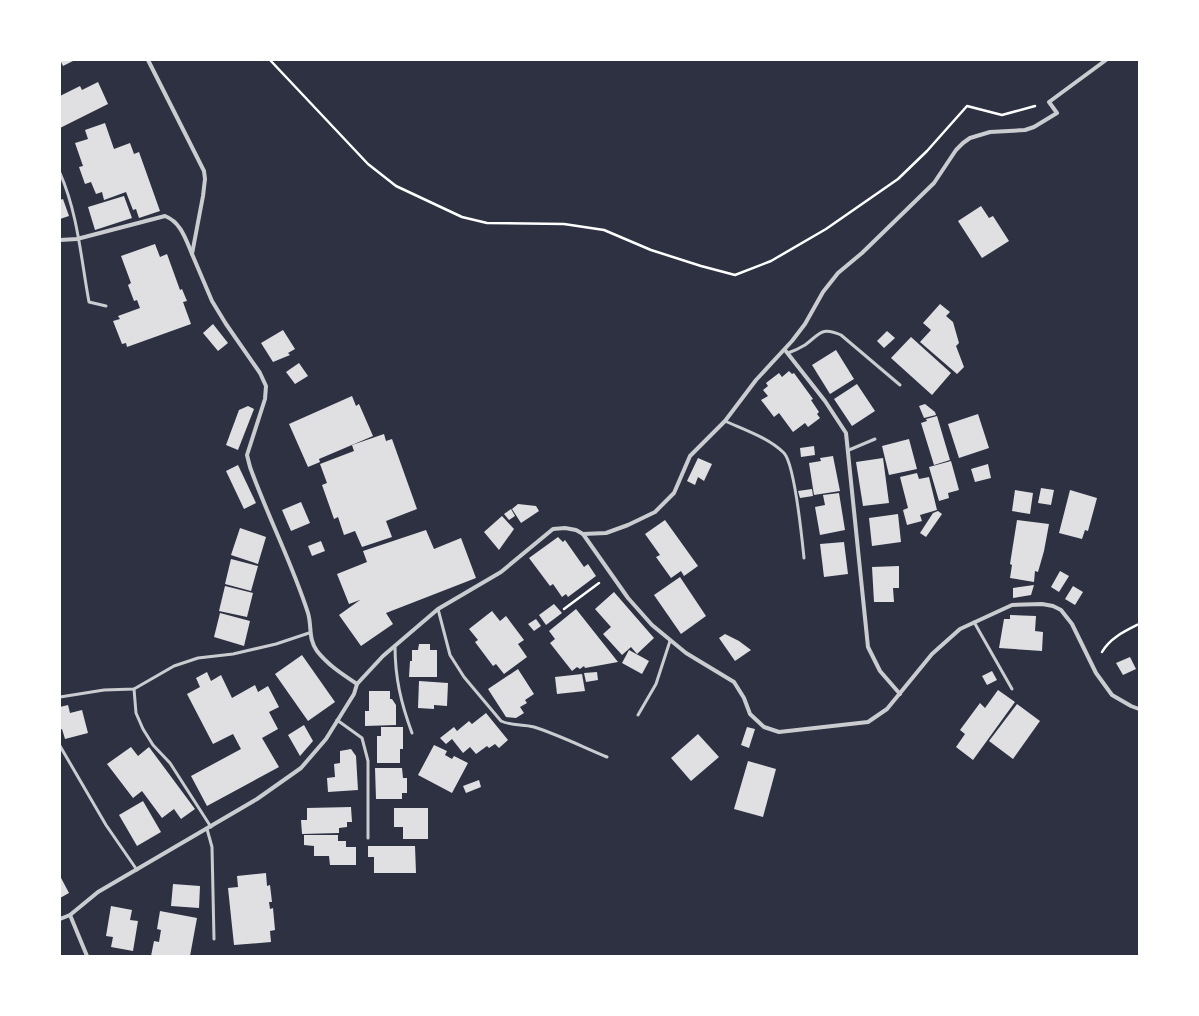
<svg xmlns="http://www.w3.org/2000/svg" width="1199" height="1016" font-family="Ubuntu,sans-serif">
<rect width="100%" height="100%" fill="#2d3142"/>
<g fill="#e0e0e3">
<path d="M60,60H75L63,66Z"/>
<path d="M98,82L108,104L60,128V96L80,86L82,90Z"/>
<path d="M105,123L114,149L130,143L134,154L139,152L160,211L139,218L136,209L133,210L126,192L104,200L102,192L96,194L91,182L85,184L79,167L83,166L75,143L88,139L85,130Z"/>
<path d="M124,196L132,218L95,230L88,207Z"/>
<path d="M63,199L69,216L60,219V200Z"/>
<path d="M981,206L989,218L993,216L1009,241L982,258L958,221Z"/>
<path d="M155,244L160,257L167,254L180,290L182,289L187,301L183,302L191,324L127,347L126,343L122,344L113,321L120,319L118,316L140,308L137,300L134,301L128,285L131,283L121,256Z"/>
<path d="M940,304L950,312L946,316L953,322L959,343L956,346L964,367L957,374L920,342L931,330L923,323Z"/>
<path d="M213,324L228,343L218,351L203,333Z"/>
<path d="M283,330L295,349L288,353L290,355L273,362L261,343Z"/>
<path d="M887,331L895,338L884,348L877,341Z"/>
<path d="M911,337L951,373L932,395L891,358Z"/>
<path d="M836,350L854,379L830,394L812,365Z"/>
<path d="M299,363L308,376L295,384L286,372Z"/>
<path d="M789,371L792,374L794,373L813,399L811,400L819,412L817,414L820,418L808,427L805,423L793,432L779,413L774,417L761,400L768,396L763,390L768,386L766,383L779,373L782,377Z"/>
<path d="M857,384L875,411L852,426L834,399Z"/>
<path d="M352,396L356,406L359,404L373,436L319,459L320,462L308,467L289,424Z"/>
<path d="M925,404L935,412L936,415L924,418L919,406Z"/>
<path d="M248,406L254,409L238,450L226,445L239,410Z"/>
<path d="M978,414L989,448L959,458L948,424Z"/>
<path d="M937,416L950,460L934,465L921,423L927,421L926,419Z"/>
<path d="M384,434L386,441L392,439L417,509L386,521L392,537L362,547L355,531L344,535L338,517L334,519L322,485L327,483L320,464L354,451L352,445Z"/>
<path d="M909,439L917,469L889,475L882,446Z"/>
<path d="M814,446L815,455L801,457L800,448Z"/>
<path d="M833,456L840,491L814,495L809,463L821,461L820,458Z"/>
<path d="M698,458L712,464L704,481L698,477L695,485L687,481Z"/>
<path d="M883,458L889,503L863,506L856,462Z"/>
<path d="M951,461L959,490L948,493L949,498L939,501L929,467Z"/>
<path d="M988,464L991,478L975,482L971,469Z"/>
<path d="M238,465L256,503L244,509L226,471Z"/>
<path d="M917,473L919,479L929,477L937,510L920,515L922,521L907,525L903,510L908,508L900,477Z"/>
<path d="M1041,488L1054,490L1051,505L1038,503Z"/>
<path d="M812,489L813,496L800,498L798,491Z"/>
<path d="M1015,490L1033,493L1030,514L1012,511Z"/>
<path d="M1070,490L1097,498L1088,531L1085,530L1082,539L1059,533Z"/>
<path d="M839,493L845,530L820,535L815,507L825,505L823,495Z"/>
<path d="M301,502L310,523L291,531L282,510Z"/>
<path d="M518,504L536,506L539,511L521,523L512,509Z"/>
<path d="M511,509L515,516L509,520L504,514Z"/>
<path d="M938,511L942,514L926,537L920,533L933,513Z"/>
<path d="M898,514L901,542L872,546L869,518Z"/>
<path d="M502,516L514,529L499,550L484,532Z"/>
<path d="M665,520L698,566L684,576L681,571L671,578L656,557L660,555L645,534Z"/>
<path d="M1017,520L1049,524L1044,551L1038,572L1035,571L1034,582L1010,578L1012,565L1010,564Z"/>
<path d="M240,528L266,537L258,564L231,555Z"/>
<path d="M426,530L434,549L461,538L476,578L386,613L393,624L361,646L339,615L360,600L349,604L337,574L367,562L363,551Z"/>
<path d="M558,537L563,542L565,540L584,567L588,564L596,576L568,597L566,594L562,597L553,584L550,586L529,558Z"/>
<path d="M321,541L325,551L312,556L308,546Z"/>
<path d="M844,542L848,574L824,577L820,544Z"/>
<path d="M231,559L258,566L251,591L225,584Z"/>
<path d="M899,566V588H893L894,602H874L872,567Z"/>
<path d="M1060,571L1069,576L1059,592L1051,587Z"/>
<path d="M680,577L706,616L681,634L654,595Z"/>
<path d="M1034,585L1031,595L1013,598V588Z"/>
<path d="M225,586L253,593L247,617L219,611Z"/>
<path d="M1073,586L1083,592L1075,605L1065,599Z"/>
<path d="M614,592L654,638L637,654L631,647L622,655L603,634L611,627L595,609Z"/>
<path d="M554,604L562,613L546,625L539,615Z"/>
<path d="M576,609L618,662L585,668L584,666L580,669L577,667L572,671L550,643L555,639L549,631Z"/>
<path d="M492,611L500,621L506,616L524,640L518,644L527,657L504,674L496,664L493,666L475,642L478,640L469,629Z"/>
<path d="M220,613L250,621L244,646L214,637Z"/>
<path d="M1010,615L1036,616L1035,631L1043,632L1042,651L999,648L1004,619H1010Z"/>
<path d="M536,619L541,626L534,631L528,624Z"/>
<path d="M725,634L739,641L751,650L735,661L719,638Z"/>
<path d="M419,644H430V650H437V677H409L410,661H412V650H418Z"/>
<path d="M629,650L649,661L642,674L622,663Z"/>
<path d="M302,655L335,702L308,721L275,674Z"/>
<path d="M1130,657L1136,669L1123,675L1116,663Z"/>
<path d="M518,669L534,694L525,700L527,703L520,707L524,713L516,718L506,717L488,689Z"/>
<path d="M992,671L997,680L987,685L982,676Z"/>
<path d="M207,672L211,681L221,675L232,698L255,685L258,692L268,686L279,707L269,712L278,729L262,738L279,767L207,806L191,776L241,749L233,734L213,744L187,694L200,687L196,678Z"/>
<path d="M597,672L598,680L586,682L584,673Z"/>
<path d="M582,674L585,691L557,694L555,677Z"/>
<path d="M419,681L448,683L447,706L434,705V709L418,708Z"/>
<path d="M998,690L1015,702L973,760L956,747L965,734L960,730L980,703L985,708Z"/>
<path d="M369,691H390V699H392L396,705V725L365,726V711H369Z"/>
<path d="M1017,704L1040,721L1013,759L989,741Z"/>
<path d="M68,705L70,713L82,710L88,733L65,739L62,729L60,730V707Z"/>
<path d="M486,713L508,740L499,748L495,744L489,748L487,746L476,754L470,747L463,753L452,739L446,744L440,738L454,727L457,731L469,721L472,724Z"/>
<path d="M304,725L313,741L300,756L288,735Z"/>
<path d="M381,727H403V749H400V763H377V736H381Z"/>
<path d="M747,727L755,729L749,748L741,745Z"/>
<path d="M698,734L719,757L691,781L671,758Z"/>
<path d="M434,745L447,751L445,755L452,759L454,756L468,763L452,793L418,775Z"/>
<path d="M131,747L138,756L149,747L195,809L181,819L174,809L162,818L142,791L133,798L107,764Z"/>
<path d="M351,749L356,756L358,790L328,792L327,778L335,777L334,764L340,763V751Z"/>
<path d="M748,761L776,769L763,817L734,809Z"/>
<path d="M375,768H402L403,778H407V793H402V799H376Z"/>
<path d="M479,780L481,787L466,793L463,786Z"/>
<path d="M143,801L161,832L137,846L119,815Z"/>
<path d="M351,807L352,822H347V827L339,828V833L302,834L301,820H307V808Z"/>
<path d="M394,808H428V839H403V827H394Z"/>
<path d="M304,835H338V841H346V847H356V865H330L329,856H314V846L304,845Z"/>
<path d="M368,846H415L416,873H374V857H368Z"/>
<path d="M266,873L267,886L270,885L272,902H269L270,909L273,908L275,930L270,931L271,942L234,945L228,888L238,887L237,876Z"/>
<path d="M60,876L69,893L60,898Z"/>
<path d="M173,884L200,886L199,908L171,906Z"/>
<path d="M111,906L132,910L130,920L138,921L133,951L111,947L113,937L106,936Z"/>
<path d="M160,911L197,918L190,956H151L154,941L159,942L161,930L157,929Z"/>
</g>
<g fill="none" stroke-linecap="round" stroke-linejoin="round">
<g stroke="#fff" stroke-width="2.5">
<path d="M270,60L368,164L396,186L462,217L487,223L564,224L604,230L651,250L701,266L735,275L771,261L826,229L898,179L927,151L967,106L1002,115L1035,106"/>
<path d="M564,609L599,583"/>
<path d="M1102,652C1110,638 1125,631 1139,624"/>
</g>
<g stroke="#caccd0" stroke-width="3">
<path d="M60,173C78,214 81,259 89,302L106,306"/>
<path d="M788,353C794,351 800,348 805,345C820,334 821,326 841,335L900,385"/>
<path d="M725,421C745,430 769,438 784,453C795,465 802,539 804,558"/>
<path d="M849,450L875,439"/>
<path d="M438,609L450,655L464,677L501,721C511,726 523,724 534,727C559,735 583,747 607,757"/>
<path d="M974,622L1012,689"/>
<path d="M395,646C395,678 401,703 412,733"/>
<path d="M134,689L136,713L143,729L153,745L170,763L211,827"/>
<path d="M60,697L104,690L134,689L174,666L198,658L233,654L276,644L309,633"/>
<path d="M638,715L656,684L670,641"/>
<path d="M337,720L362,738L368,761V838"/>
<path d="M60,746L106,825L137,870"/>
<path d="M207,829L212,847L214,939"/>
</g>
<g stroke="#caccd0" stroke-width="4">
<path d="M148,60L204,171L205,179L203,196L192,254L212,301L226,324L260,373L266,386L265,399L247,455L250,467C268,517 292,563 308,613C312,626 308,639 317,651C328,665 342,674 357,684"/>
<path d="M60,240L77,239L165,216C181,222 186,240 192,254"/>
<path d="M785,350L825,401L846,433L868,647L880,671L900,694"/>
<path d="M583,534L606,533L628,525L655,512L674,493L690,456L725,421L756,380L792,341L805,324L823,292L838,273L862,253L934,183L956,150L963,143L970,138L990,132L1025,130L1034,127L1057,113L1049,102L1106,60"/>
<path d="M70,915L87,956"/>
<path d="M60,919L70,915L98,892L257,799L301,768L326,739L354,694L357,684L383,656L438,609L501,572L553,529L565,528L576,530L583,534L628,598L652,625L686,653L734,682L744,698L750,714L764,727L779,732L868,722L887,709L932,654L960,629L1012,605L1042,604L1053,606L1061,610L1072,624L1096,673L1112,695L1131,706L1139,709"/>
</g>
</g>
<rect width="1199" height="1016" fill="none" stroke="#ffffff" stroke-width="122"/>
</svg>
